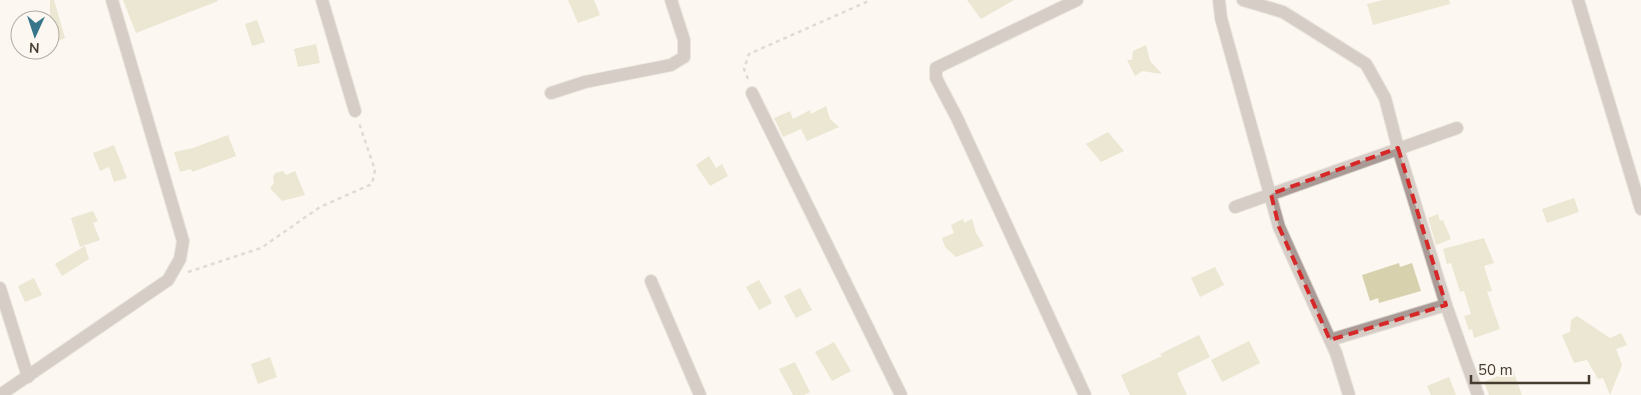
<svg xmlns="http://www.w3.org/2000/svg" width="1641" height="395" font-family="'Nunito Sans',sans-serif">
<rect width="100%" height="100%" fill="#fcf7f1"/>
<g fill="#d7d2ad">
<path d="M50,0H54L65,38L50,45Z"/>
<path d="M123,0H218V1L136,33Z"/>
<path d="M568,0H594L600,15L578,23Z"/>
<path d="M967,0H1014L981,19Z"/>
<path d="M1383,0H1449L1450,4L1373,25L1367,4Z"/>
<path d="M257,20L265,42L252,46L245,24Z"/>
<path d="M316,44L320,63L298,67L294,49Z"/>
<path d="M1146,45L1150,61L1162,74L1142,71L1135,76L1127,60H1132L1133,51Z"/>
<path d="M826,106L830,119L839,127L807,141L801,129L783,137L774,118L790,111L793,119L810,110L811,114Z"/>
<path d="M1108,132L1124,151L1101,162L1086,144Z"/>
<path d="M228,135L236,156L192,172L191,169L180,172L174,152L193,148Z"/>
<path d="M114,145L127,178L114,182L109,167L100,171L93,153Z"/>
<path d="M709,156L716,168L722,164L728,176L710,186L696,165Z"/>
<path d="M283,171L286,175L295,171L305,195L282,201L270,188L274,183L273,177L275,173Z"/>
<path d="M1574,198L1579,212L1547,223L1542,209Z"/>
<path d="M93,211L98,221L93,223L100,240L80,247L71,218Z"/>
<path d="M1438,214L1440,221L1443,220L1451,239L1436,245L1428,218Z"/>
<path d="M963,219L964,223L972,219L976,233L984,246L956,257L945,247L942,238L954,233L951,225Z"/>
<path d="M1484,238L1494,263L1484,266L1492,291L1487,292L1500,329L1474,338L1472,329L1469,330L1464,316L1471,314L1464,291L1460,292L1451,263L1447,264L1443,249Z"/>
<path d="M85,246L89,259L62,276L55,264Z"/>
<path d="M1399,263L1400,267L1412,263L1421,291L1379,303L1378,298L1370,301L1362,275Z"/>
<path d="M1215,267L1224,285L1200,297L1191,278Z"/>
<path d="M34,278L42,295L25,302L18,286Z"/>
<path d="M759,280L772,303L759,310L746,287Z"/>
<path d="M800,288L812,310L796,318L784,296Z"/>
<path d="M1577,316L1610,338L1621,333L1627,345L1616,349L1622,365L1610,395L1603,378L1598,379L1587,360L1574,363L1562,335L1570,332L1571,320Z"/>
<path d="M1199,335L1210,357L1177,373L1187,395H1130L1121,375L1162,356L1160,354Z"/>
<path d="M1249,341L1260,363L1222,382L1211,360Z"/>
<path d="M834,342L851,371L832,381L815,352Z"/>
<path d="M270,357L277,377L258,384L251,364Z"/>
<path d="M795,362L810,392L804,395H793L779,369Z"/>
<path d="M1513,370L1522,395H1489L1484,382Z"/>
<path d="M1449,377L1456,395H1431L1427,386Z"/>
</g>
<g fill="none" stroke-linecap="round" stroke-linejoin="round">
<defs>
<g id="minor">
<path d="M322,0L355,111"/>
<path d="M1077,0L936,68V78L957,118L1085,395"/>
<path d="M1219,0L1221,18L1279,227L1336,353L1349,395"/>
<path d="M1243,0L1283,12L1366,64L1385,98L1398,148L1446,305L1478,395"/>
<path d="M1578,0L1641,209"/>
<path d="M551,93L585,82L671,65L684,57V40L671,0"/>
<path d="M752,93L901,395"/>
<path d="M1235,207L1457,128"/>
<path d="M651,281L700,395"/>
<path d="M0,288L28,377"/>
<path d="M1330,340L1446,305"/>
<path d="M0,395L168,280L180,259L183,241L112,0"/>
</g>
</defs>
<use href="#minor" stroke="#d7d1ca" stroke-width="14"/>
<g stroke="#c0b9b1" stroke-width="2.5" stroke-dasharray="4 4" stroke-linecap="butt">
<path d="M748,79L744,69L749,54L871,0"/>
<path d="M188,272L261,248L320,207L372,184L375,170L359,123"/>
</g>
<use href="#minor" stroke="#a99a95" stroke-width="12"/>
</g>
<path d="M0 0H1641V395H0ZM1398,148L1446,305L1330,340L1279,227L1271,194Z" fill="#fcf7f1" fill-opacity=".55" fill-rule="evenodd"/>
<path fill="none" stroke="#d62828" stroke-width="4" stroke-dasharray="10 6" stroke-linejoin="round" d="M1398,148L1446,305L1330,340L1279,227L1271,194Z"/>
<g transform="translate(35 35) rotate(183)"><circle r="24" fill="#fcf7f1" stroke="#b3aca3"/>
<path d="M0-4L9 19L0 12L-9 19Z" fill="#37758b"/>
<text y="-8" font-size="14" font-weight="bold" text-anchor="middle" fill="#453b2f">N</text>
</g>
<path d="M1471 375v8h118v-8" fill="none" stroke="#453b2f" stroke-width="2.5"/>
<text x="1478" y="375" font-size="15" fill="#453b2f" stroke="#fcf7f1" stroke-width="4" paint-order="stroke">50 m</text>
</svg>
